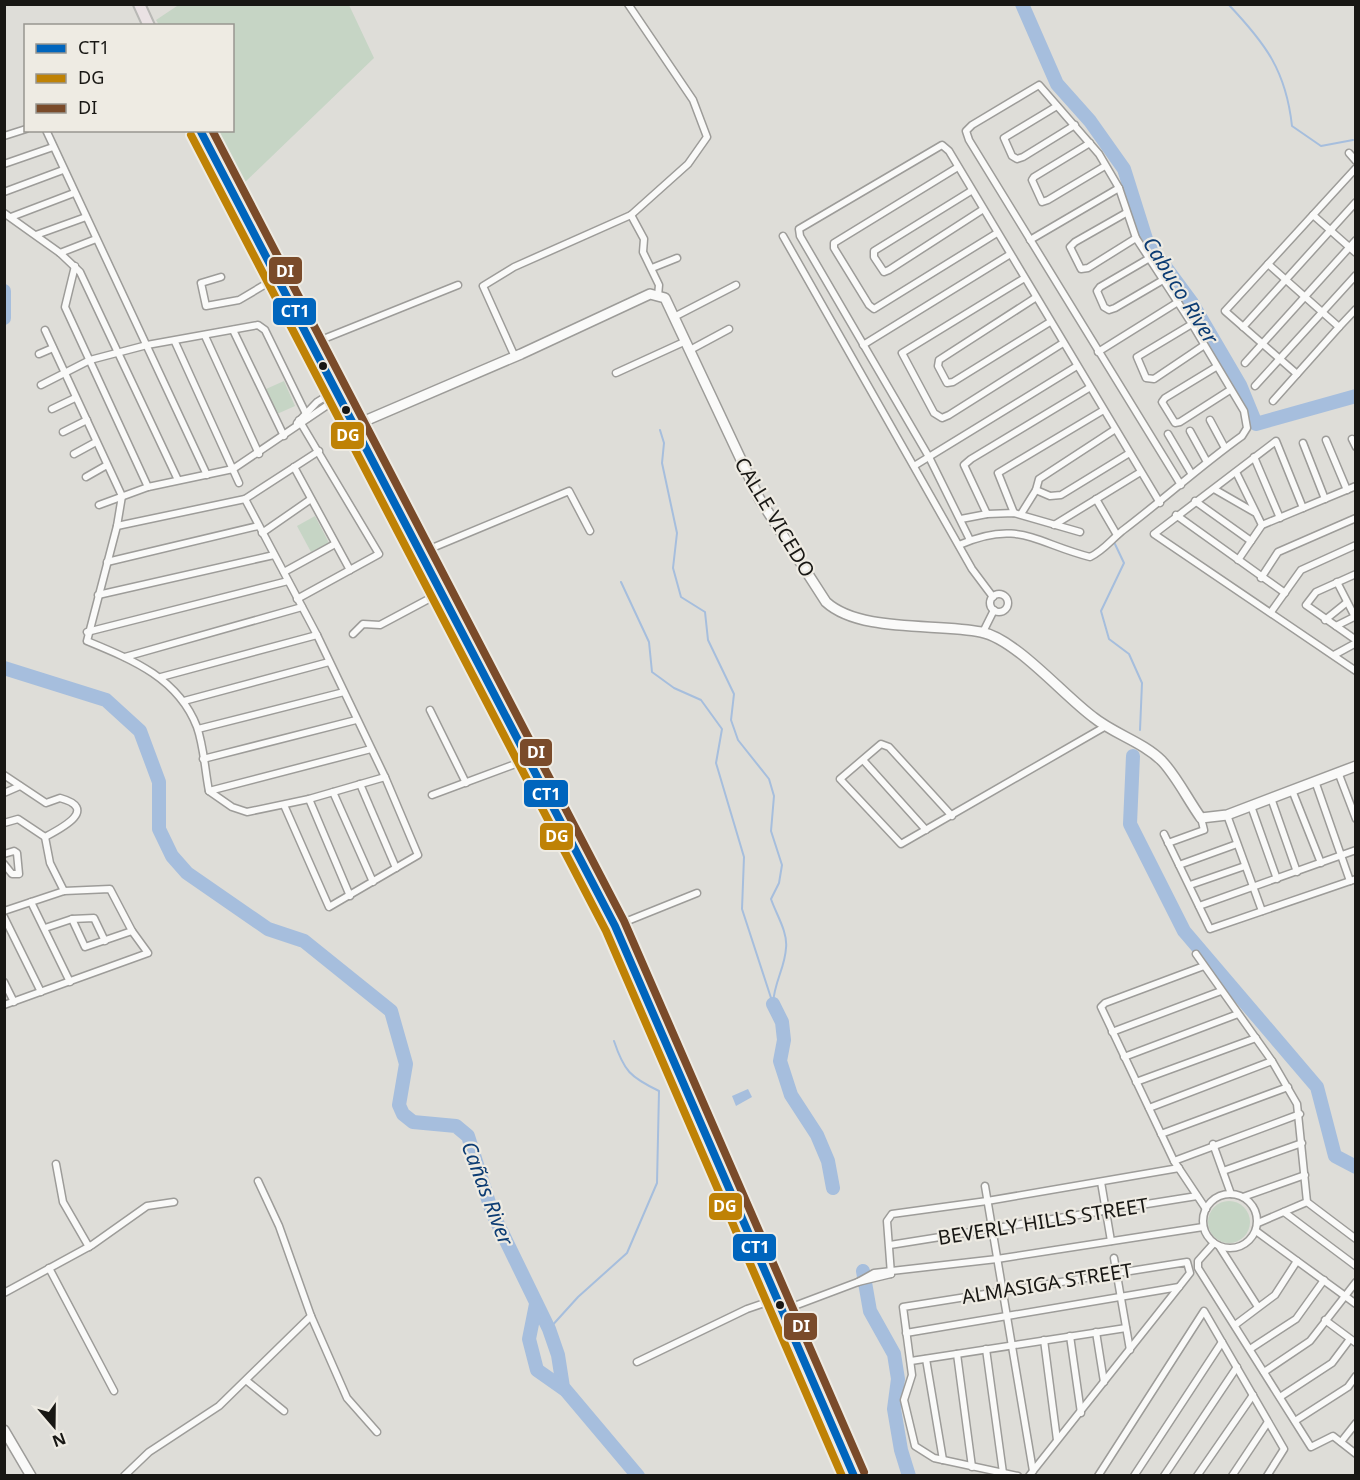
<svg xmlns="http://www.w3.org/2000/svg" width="1360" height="1480" font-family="'Noto Sans',sans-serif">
<rect width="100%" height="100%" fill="#deddd8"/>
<g fill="#c6d5c5">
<path d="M180,4L349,5L374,58L241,186L212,131L232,130V26L159,25L156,20Z"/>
<path d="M284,381L295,406L277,414L266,389Z"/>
<path d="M315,516L329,543L311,552L297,526Z"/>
<circle cx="1229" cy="1222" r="21"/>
</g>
<path fill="#a6bedd" d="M748,1089L752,1097L736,1106L732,1096Z"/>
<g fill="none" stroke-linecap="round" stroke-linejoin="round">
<g stroke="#a6bedd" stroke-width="2">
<path d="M1228,4C1266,44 1286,71 1292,126L1321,146L1353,140"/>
<path d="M660,430L664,443L662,463L677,533L673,568L681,597L705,612L708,640L734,694L731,720L738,740L769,779L774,796L771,831L782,865L779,883L771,899C776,914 788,932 786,948C785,968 774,982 773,1004"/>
<path d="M1114,542L1124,563L1101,611L1109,639L1129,654L1142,683L1140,730"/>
<path d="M621,582L649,642L652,672L674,688L701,700L722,729L716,763L744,857L742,909L772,1001"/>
<path d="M549,1329L578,1297L627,1253L657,1183L659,1091C630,1077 624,1071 614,1041"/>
</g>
<g stroke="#a6bedd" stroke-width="14">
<path d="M1022,4L1057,84L1090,121L1124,169L1147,242L1192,303L1240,385L1256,424L1356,396"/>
<path d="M4,291V318"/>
<path d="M4,668L106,700L140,731L159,782V829L172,856L187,873L268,929L304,941L391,1011L406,1064L399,1105L403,1114L413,1122L456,1126L468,1136L492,1212L549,1329L558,1355L563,1387L638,1476"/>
<path d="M1133,756L1130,824L1184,931L1317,1087L1335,1156L1356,1167"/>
<path d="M773,1004L782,1022L784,1040L780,1061L791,1095L817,1135L828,1161L833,1188"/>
<path d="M863,1271L870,1311L894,1354L898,1379L894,1409L901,1450L909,1476"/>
<path d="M536,1304L529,1339L537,1370L564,1389"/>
</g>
<defs>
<g id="street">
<path d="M628,4L693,100L707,137L688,164L631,215"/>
<path d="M1057,106L1004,138L1012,156L1017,159L1023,157L1075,125"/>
<path d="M46,130L207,475"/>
<path d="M4,136L26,129"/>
<path d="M1090,143L1034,177L1032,180L1042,202L1048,200L1105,166"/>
<path d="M1349,153L1356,161"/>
<path d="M4,164L53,147"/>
<path d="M958,167L834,243V248L869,305L874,309L997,233"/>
<path d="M971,191L874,251V257L884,272L889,270L982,210"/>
<path d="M4,192L63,170"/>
<path d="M4,213L60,253L80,272L178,480"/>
<path d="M1126,213L1075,242L1070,247L1081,269L1088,268L1136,238"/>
<path d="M1313,215L1356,253"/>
<path d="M11,217L74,193"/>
<path d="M36,235L86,217"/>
<path d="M783,236L972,569L993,597"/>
<path d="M1030,240L1119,188"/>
<path d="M60,253L96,239"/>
<path d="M1148,259L1100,287L1097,291L1104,307L1109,310L1115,308L1163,280"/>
<path d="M1268,264L1339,327L1273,401"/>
<path d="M75,266L65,307L148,487"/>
<path d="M652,268L677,258"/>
<path d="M221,277L201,283L206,306L239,300L276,278"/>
<path d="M1023,279L902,353L934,413L942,418L949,415L1063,343"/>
<path d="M1035,298L939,360L938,366L947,383L953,382L1050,322"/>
<path d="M676,316L736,285"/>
<path d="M1192,324L1137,357L1146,378L1154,379L1203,346"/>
<path d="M1243,327L1356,202"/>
<path d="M1339,327L1356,309"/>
<path d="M45,330L122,496L117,526L87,641C133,660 178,678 197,727C204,747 205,771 209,791L232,807L247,812L309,799L385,777"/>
<path d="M233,330L284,436"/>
<path d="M205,336L259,454"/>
<path d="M175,342L239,483"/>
<path d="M311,344L458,285"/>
<path d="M863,345L1009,255"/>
<path d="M690,350L729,329"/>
<path d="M1098,352L1178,302"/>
<path d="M39,354L53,348"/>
<path d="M515,357L483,286L514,267L631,215L644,239L643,252L659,285L658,296"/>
<path d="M1245,363L1356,240"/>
<path d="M1216,367L1165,398L1162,402L1175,423L1180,422L1230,390"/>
<path d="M616,373L686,341"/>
<path d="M1297,374L1225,311L1356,168"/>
<path d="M41,385L90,360L147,345L258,325L265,330L308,418"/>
<path d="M1255,386L1356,275"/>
<path d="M52,409L75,398"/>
<path d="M1210,420L1225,448"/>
<path d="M297,423L317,402L335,391"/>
<path d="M1190,431L1207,462"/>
<path d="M63,432L87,420"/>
<path d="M1168,434L1191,473"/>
<path d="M1352,439L1356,447"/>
<path d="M1326,440L1347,490"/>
<path d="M1303,443L1325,499"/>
<path d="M74,454L96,442"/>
<path d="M1254,457L1280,518"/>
<path d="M914,466L1077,366"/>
<path d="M294,467L350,570"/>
<path d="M1236,472L1262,525"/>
<path d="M86,477L107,465"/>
<path d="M1214,489L1254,512"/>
<path d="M1036,490L1050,496L1061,495L1128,454"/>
<path d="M245,499L317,635L385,777L418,855L329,907L284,805"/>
<path d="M1096,499L1117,535"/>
<path d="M1195,501L1251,541"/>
<path d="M99,505L148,487L233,469L338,398"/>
<path d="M1303,508L1276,441L1154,534L1356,671"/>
<path d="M1014,513L998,473L1102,411"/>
<path d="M987,514L964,465L971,459L1089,388"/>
<path d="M1021,514L1036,490L1039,479L1114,430"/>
<path d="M1176,515L1285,593"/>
<path d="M961,519L987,514L1014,513L1080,532"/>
<path d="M1054,525L1139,473"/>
<path d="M117,526L245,499L319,451"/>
<path d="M262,533L311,499"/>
<path d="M970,540L929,457L800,236L799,229L942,145L949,151L1160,503"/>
<path d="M959,545C1019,519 1035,543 1090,557C1103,551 1111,540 1122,531C1163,500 1200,466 1242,436L1247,428L1244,411L1192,324L1136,238L1119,188L1099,154L1039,85L972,125L966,131L969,140L1181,485"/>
<path d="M420,553L569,491L590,531"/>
<path d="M1238,560L1262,525L1356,486"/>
<path d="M107,562L258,526"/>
<path d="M284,572L335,544"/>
<path d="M1356,574L1316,592L1306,605L1356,640"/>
<path d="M1261,578L1278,552L1356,518"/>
<path d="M1337,582L1355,617"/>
<circle cx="999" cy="603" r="9"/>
<path d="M98,595L274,555"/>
<path d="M297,599L379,554L299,420"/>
<path d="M1271,612L1301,570L1356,545"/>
<path d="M1325,620L1346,603"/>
<path d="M1336,626L1356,616"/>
<path d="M87,632L288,581"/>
<path d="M983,632L994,610"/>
<path d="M353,634L363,624L380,625L440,593"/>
<path d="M1334,655L1356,643"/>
<path d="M125,657L302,607"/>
<path d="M161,677L317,635"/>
<path d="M184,701L329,662"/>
<path d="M430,710L466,783"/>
<path d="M198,729L344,692"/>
<path d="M203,759L356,720"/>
<path d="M863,760L926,830"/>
<path d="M1338,772L1356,819"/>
<path d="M4,775L46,803L60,798C100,809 60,829 45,837"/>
<path d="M1315,781L1350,881"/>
<path d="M360,784L396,868"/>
<path d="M1292,790L1321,863"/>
<path d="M209,791L371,749"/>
<path d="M333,792L373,882"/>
<path d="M4,793L20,786"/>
<path d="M432,795L529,759"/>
<path d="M1271,798L1297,872"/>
<path d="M309,799L350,896"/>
<path d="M1251,806L1277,879"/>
<path d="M1227,815L1262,911"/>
<path d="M952,816L889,747L881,744L840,779L901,844L1106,726"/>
<path d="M4,823L18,819L45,837L50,863L64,891"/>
<path d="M1164,834L1210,929L1356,879"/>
<path d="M1168,843L1204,830L1201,818"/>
<path d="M4,854L14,851L17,853L19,874H12L4,864"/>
<path d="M1179,865L1237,844"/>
<path d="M1190,885L1245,866"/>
<path d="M31,902L70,982"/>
<path d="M1199,906L1356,850"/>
<path d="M4,911L64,891L110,889L132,931L148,953L4,1005"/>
<path d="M4,917L41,992"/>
<path d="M72,919L85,947L132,931"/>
<path d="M615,926L697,893"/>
<path d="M45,928L72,919L94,918L105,941"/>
<path d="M1196,954L1272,1061L1297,1104L1307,1202L1258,1223"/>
<path d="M1204,966L1105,1003L1101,1007L1174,1161L1206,1209"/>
<path d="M4,982L14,1002"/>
<path d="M1112,1032L1221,991"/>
<path d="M1124,1057L1238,1014"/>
<path d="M1136,1082L1256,1038"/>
<path d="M1149,1108L1272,1061"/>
<path d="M1161,1134L1288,1087"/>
<path d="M1213,1144L1231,1194"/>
<path d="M1174,1161L1300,1114"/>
<path d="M56,1164L63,1202L89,1247"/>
<path d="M1223,1171L1302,1143"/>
<path d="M1101,1182L1111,1241"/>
<path d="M985,1186L1033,1471"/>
<circle cx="1230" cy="1221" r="27"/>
<path d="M1243,1197L1305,1175"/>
<path d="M1307,1202L1356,1239"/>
<path d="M1284,1212L1356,1266"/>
<path d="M1256,1231L1356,1304"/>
<path d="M1214,1243L1198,1261V1268L1311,1447L1333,1436L1356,1454"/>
<path d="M890,1245L1197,1196"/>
<path d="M1219,1246L1258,1307"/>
<path d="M1114,1258L1130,1350"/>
<path d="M49,1268L114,1391"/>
<path d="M891,1274L887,1221L892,1214L987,1201L1179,1168"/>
<path d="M858,1282L874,1273L997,1259L1203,1227"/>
<path d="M4,1293L92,1245L147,1206L174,1202"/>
<path d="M781,1311L858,1282L891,1274"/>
<path d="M311,1316L347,1398L377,1432"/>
<path d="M1325,1320L1356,1343"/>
<path d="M1235,1325L1275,1295L1297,1261"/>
<path d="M1096,1332L1104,1382"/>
<path d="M906,1333L1179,1287"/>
<path d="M1070,1336L1081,1413"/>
<path d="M1044,1340L1057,1440"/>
<path d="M986,1349L1003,1473"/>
<path d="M1250,1349L1296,1319L1324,1280"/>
<path d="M957,1354L972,1467"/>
<path d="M926,1359L943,1460"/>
<path d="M911,1361L1126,1328"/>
<path d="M637,1362L747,1309L776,1299"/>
<path d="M1264,1372L1310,1341L1356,1282"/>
<path d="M247,1381L284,1411"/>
<path d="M1280,1397L1332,1363L1350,1339"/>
<path d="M1295,1421L1348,1387L1356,1376"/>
<path d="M1341,1442L1356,1423"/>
<path d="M124,1476L149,1452L219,1406L311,1316L279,1226L258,1181"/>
<path d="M1018,1476L934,1458L915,1446L904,1400L912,1375L903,1307L1187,1262L1190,1273L1179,1287L1029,1476"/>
<path d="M1098,1476L1204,1311L1284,1449L1267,1476"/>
<path d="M1134,1476L1222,1342"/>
<path d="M1164,1476L1237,1367"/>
<path d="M1197,1476L1253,1395"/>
<path d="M1232,1476L1268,1422"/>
</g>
<g id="secondary">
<path d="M353,426L521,354L650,294L665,298L759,498L826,602C860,633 937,623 981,632C1016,639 1063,695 1093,717C1114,734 1143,742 1162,761C1177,777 1188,800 1201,818L1227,815L1356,766"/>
<path d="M4,1430L31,1476"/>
</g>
<g id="primary">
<path d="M139,4L149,26"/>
<path d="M200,130L615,926L854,1476"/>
</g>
</defs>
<use href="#street" stroke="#9d9c99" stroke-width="9"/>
<use href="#secondary" stroke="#9d9c99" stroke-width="12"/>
<use href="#primary" stroke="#b8b8b5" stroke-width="14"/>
<use href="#street" stroke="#fafaf9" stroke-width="6"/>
<use href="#secondary" stroke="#fafaf9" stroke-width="9"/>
<use href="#primary" stroke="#eae2e4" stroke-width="10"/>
<defs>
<path id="bus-1" d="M200,130L615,926L854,1476"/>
<path id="bus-2" d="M191,135L606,931L842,1476"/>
<path id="bus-3" d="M212,130L624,921L864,1472"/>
</defs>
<use href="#bus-1" stroke="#eeebe3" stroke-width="12"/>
<use href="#bus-2" stroke="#eeebe3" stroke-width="12"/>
<use href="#bus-3" stroke="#eeebe3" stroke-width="12"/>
<use href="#bus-1" stroke="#0065bd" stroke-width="8"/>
<use href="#bus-2" stroke="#bf8205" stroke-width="8"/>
<use href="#bus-3" stroke="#7a4b2a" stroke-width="8"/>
</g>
<g fill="#181714" stroke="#eeebe3" stroke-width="2">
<circle cx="323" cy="366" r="5"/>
<circle cx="346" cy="410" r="5"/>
<circle cx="780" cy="1305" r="5"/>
</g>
<g text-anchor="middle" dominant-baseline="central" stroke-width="4.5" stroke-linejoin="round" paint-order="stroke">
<g font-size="20" fill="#181714" stroke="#eeebe3">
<text transform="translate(775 517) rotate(59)">CALLE VICEDO</text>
<text transform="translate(1043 1221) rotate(-9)">BEVERLY HILLS STREET</text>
<text transform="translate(1047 1283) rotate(-9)">ALMASIGA STREET</text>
</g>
<g font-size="21" font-style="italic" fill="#0c3c73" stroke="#eeebe3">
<text transform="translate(1181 290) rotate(58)">Cabuco River</text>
<text transform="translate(488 1193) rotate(69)">Cañas River</text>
</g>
</g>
<g stroke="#eeebe3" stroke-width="2">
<rect x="268" y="256" width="35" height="29" rx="6" fill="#7a4b2a"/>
<rect x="272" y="297" width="45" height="29" rx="6" fill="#0065bd"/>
<rect x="330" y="421" width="35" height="29" rx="6" fill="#bf8205"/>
<rect x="519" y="738" width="34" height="29" rx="6" fill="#7a4b2a"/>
<rect x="523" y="779" width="46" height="29" rx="6" fill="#0065bd"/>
<rect x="539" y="822" width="35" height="29" rx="6" fill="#bf8205"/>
<rect x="708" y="1192" width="35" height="29" rx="6" fill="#bf8205"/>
<rect x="732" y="1233" width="45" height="29" rx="6" fill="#0065bd"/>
<rect x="783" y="1312" width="35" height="29" rx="6" fill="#7a4b2a"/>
</g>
<g font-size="16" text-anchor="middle" font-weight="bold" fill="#fff">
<text x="285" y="277">DI</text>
<text x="295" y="317">CT1</text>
<text x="348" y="441">DG</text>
<text x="536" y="758">DI</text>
<text x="546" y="800">CT1</text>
<text x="557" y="842">DG</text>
<text x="725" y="1212">DG</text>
<text x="755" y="1253">CT1</text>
<text x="801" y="1332">DI</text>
</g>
<rect width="1360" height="1480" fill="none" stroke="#181714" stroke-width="12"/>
<rect x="24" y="24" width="210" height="108" fill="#eeebe3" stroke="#989690" stroke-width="1.5"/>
<rect x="36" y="44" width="30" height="9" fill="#0065bd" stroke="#989690" stroke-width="1.5"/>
<text x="78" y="54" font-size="18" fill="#181714">CT1</text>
<rect x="36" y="74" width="30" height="9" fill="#bf8205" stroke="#989690" stroke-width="1.5"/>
<text x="78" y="84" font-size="18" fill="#181714">DG</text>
<rect x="36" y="104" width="30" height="9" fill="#7a4b2a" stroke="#989690" stroke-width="1.5"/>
<text x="78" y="114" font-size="18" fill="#181714">DI</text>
<g transform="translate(54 1426) rotate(160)" stroke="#eeebe3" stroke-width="4.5" paint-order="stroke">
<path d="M0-4.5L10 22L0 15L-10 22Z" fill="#181714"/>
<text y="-9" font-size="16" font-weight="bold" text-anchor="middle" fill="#181714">N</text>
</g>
</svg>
